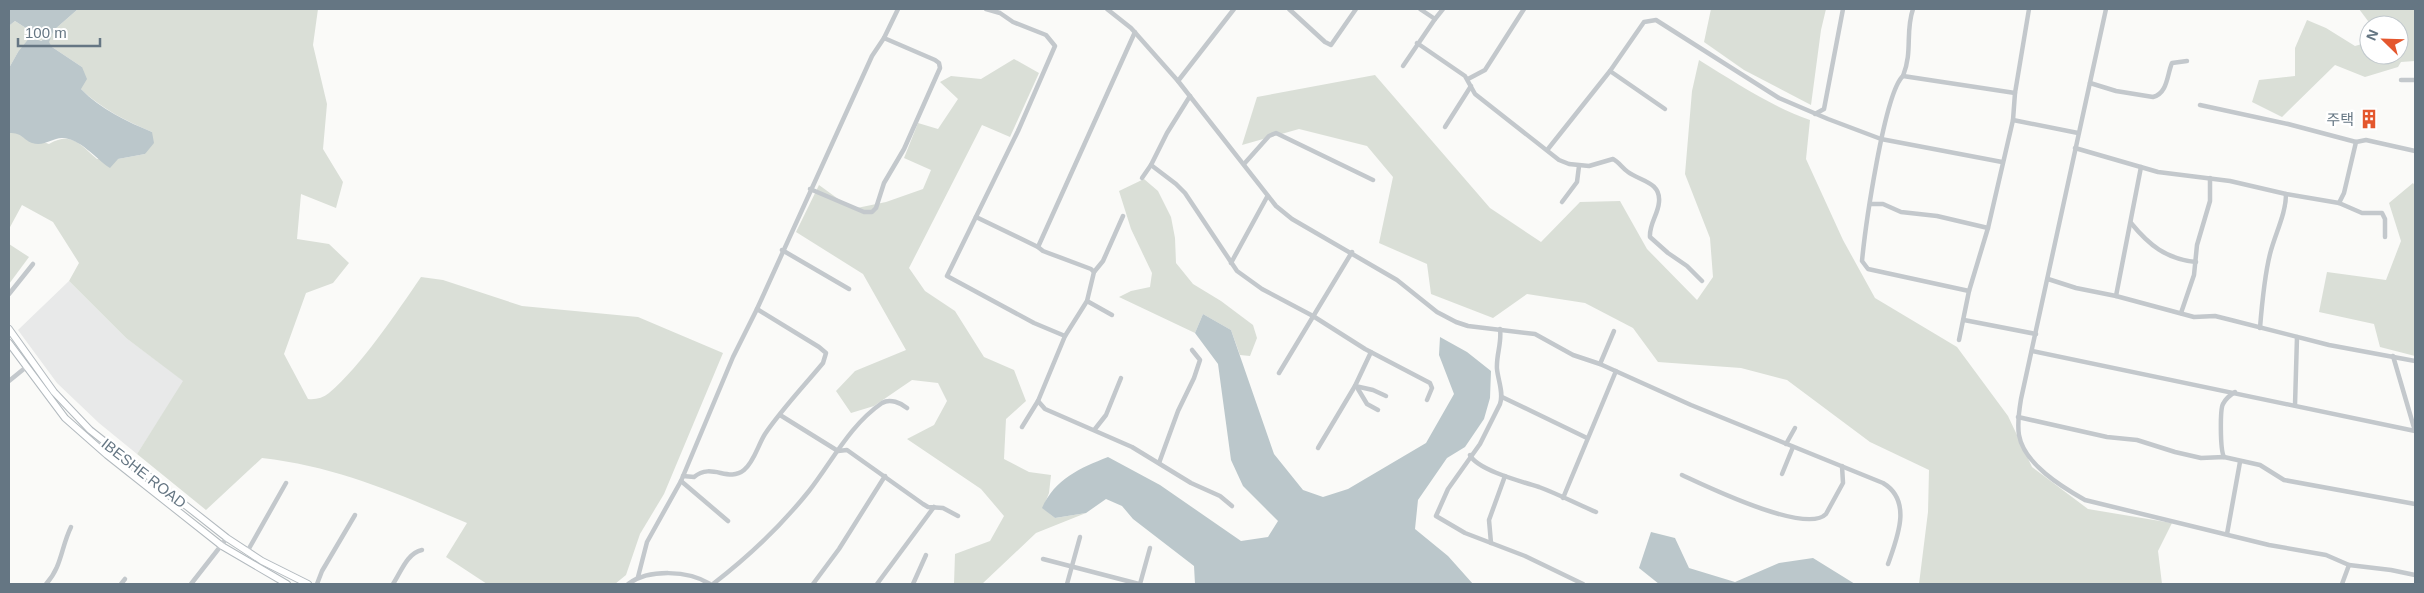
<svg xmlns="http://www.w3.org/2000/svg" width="2424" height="593" font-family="Arial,'Noto Sans KR',sans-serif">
<rect width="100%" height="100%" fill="#fafaf8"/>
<path fill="#e8e9e9" d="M69,281L126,338L184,381L137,454L99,423L57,383L18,330Z"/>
<g fill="#dadfd7">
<path d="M78,9H318L313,45L327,104L323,149L343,182L336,208L301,194L297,239L329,244L349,263L333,283L306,293L284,354L308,399C315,400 323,398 329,393C361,366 397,312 421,277L443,280L522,306L638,317L723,353L664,494L640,534L626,575L615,584H487L446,557L467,523C396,493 339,467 262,458L206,510L137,454L183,381L126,338L69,281L79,263L53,222L22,205L9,229V133H19L49,144C72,131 80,145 97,159H118L145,154L152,132C128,122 100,108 81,89L82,67L52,47L48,42L54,30Z"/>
<path d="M1711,9H1826L1821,30L1811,105L1744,70L1704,42Z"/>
<path d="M2359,9H2415V61L2401,62L2398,67L2365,77L2335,65L2282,117L2252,102L2259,80L2295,76V48L2307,20L2326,28L2355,46L2369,42V55H2399V25H2371Z"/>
<path d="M15,21L29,30L43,34L44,39L18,52L9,68L10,25Z"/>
<path d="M1014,59L1039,73L1010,137L982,125L909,268L925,291L955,311L984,357L1014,370L1026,401L1006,419L1004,459L1029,472L1051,475L1049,493L1043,508L1055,518L1086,513L1036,533L982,584H954L955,554L990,541L1004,516L981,489L907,439L934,425L947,401L938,383L912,380L874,406L851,413L836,391L855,371L906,350L863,274L796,232L819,185L852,209L886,202L923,189L931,170L904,158L918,123L938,129L958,99L940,82L951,76L981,79Z"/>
<path d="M1699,60C1735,82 1770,106 1810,120L1806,159L1843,240L1875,298L1957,347L2008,416L2032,467L2088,509L2172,523L2158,551L2162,584H1919L1928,512L1929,470L1870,442L1787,380L1741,368L1658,362L1633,328L1585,303L1527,294L1493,318L1431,294L1427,264L1379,243L1393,177L1367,146L1299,129L1242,145L1257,97L1375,75L1490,208L1541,242L1580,202L1620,201L1647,249L1697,300L1713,277L1710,238L1685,174L1692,91Z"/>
<path d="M1144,179L1158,191L1171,217L1175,238L1176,263L1193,284L1221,301L1253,325L1257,338L1250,356L1240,355L1231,330L1203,314L1195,333L1119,297L1131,291L1150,287L1152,273L1131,229L1119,191Z"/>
<path d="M2413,183L2415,186V356L2380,347L2374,324L2319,312L2327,272L2386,280L2401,241L2389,203Z"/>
<path d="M9,244L29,257L9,284Z"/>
</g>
<g fill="#bbc7cb">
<path d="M9,9H78L54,30L49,42L52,47L82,67L87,79L81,89C100,109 128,122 152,132L154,143L145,154L118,159L110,168C96,159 80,138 62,138C52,138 44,147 32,143C22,139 23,133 9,133V68L18,52L30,37L41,41L44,39L43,34L29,30L15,21L10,25L9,33Z"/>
<path d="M1203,314L1231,330L1274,454L1303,490L1323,497L1348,489L1426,443L1454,394L1439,355L1440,337L1467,352L1491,371L1490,398L1484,419L1465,447L1447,458L1418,500L1415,529L1448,556L1473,584H1195L1194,566L1133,519L1122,506L1106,499L1086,513L1055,518L1042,508C1055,479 1080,468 1108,457L1160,485L1241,541L1268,537L1278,521L1243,486L1231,460L1218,364L1195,333Z"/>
<path d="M1651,532L1675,538L1689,568L1735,582L1779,563L1813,558L1855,584H1659L1639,568Z"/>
</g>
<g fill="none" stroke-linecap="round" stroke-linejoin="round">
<defs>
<g id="secondary">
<path d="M9,329L54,392L90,430L227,538L262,561L308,584"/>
<path d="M9,343L65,418L107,455L222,546L287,584"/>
</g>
</defs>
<use href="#secondary" stroke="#b3babf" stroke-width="8"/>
<g stroke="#c3c8cc" stroke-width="4.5">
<path d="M986,9L1000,13L1013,22L1046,35L1055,46L1018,131L947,276L1034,323L1065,336"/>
<path d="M1107,9L1131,28L1178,81L1276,206L1292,219L1397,280L1437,312L1456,322L1468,326L1535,334L1573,355L1600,364L1691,405L1883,483C1913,501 1897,538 1888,564"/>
<path d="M1289,9L1325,42L1331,45L1356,9"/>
<path d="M2106,9L2021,399C2019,411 2017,423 2019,435C2024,464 2062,487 2085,500L2269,545L2326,555L2349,565L2342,584"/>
<path d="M1435,19L1443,9"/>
<path d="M1417,43L1465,76L1475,94L1559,160L1569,164L1589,166L1613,159C1619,162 1622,168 1628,172C1640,181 1661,182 1659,202C1658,215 1649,224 1650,237L1668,253L1687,266L1702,281"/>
<path d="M1403,66L1435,19L1420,9"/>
<path d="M1610,71L1665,109"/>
<path d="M1903,76C1913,51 1905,32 1913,9"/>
<path d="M1468,79L1485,70L1524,9"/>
<path d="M2401,80H2415"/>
<path d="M1178,81L1234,9"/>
<path d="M2090,83L2116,91L2153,97C2168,93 2167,74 2172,63L2187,61"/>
<path d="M2200,105L2288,124L2356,142"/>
<path d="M1815,114L1824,109L1843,9"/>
<path d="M2013,120L2078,133"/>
<path d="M1445,127L1471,86"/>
<path d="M2075,148L2158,172L2230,181L2286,194L2339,203L2362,213H2382L2385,219V237"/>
<path d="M1548,149L1610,71L1644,22L1656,20L1779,98L1828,119L1881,139L2002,162"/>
<path d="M1244,164L1269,136L1276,133L1373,180"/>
<path d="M1151,165L1176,184L1185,193L1237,271L1262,289L1313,316L1365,349L1430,383L1432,388L1427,400"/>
<path d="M1142,178L1151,165L1167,133L1190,96"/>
<path d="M810,189L864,212H872L876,208L884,183L904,149L940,68L939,63L935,60L884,38"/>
<path d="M1562,202L1577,182L1579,166"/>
<path d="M2339,203L2344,193L2356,142L2366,140L2415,151"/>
<path d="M1871,204H1883L1901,212L1937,216L1988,228"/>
<path d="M976,217L1038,247L1043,251L1091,269L1094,272"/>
<path d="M2131,223C2149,245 2166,259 2196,262"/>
<path d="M1038,247L1135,32"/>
<path d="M782,250L849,289"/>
<path d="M1231,263L1267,197"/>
<path d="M2048,279L2076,288L2116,296L2194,317L2215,316L2231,320L2329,345L2415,361"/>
<path d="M1969,291L1868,269L1862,261C1865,230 1884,93 1903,76L2015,93"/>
<path d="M9,294L33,264"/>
<path d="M2116,296L2141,167"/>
<path d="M1087,301L1112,315"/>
<path d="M2181,313L2194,275L2197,245L2210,201V178"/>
<path d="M1964,320L2036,334"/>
<path d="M2260,328C2262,303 2264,278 2270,254C2275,234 2286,214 2286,194"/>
<path d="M1500,329C1502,343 1496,355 1497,369C1498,380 1504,393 1500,404L1480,444L1448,489L1436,516L1465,533L1525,556L1583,584"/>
<path d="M1959,340L1969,291L1988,228L2013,120L2015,93L2029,9"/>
<path d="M2032,351L2415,431"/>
<path d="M2393,356L2415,431"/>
<path d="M1600,364L1614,331"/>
<path d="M1279,373L1352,252"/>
<path d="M9,381L25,368"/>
<path d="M1355,386L1373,390L1386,396"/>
<path d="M1358,389L1367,404L1378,410"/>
<path d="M1502,397L1587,438"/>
<path d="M1038,401L1045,409L1132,447L1191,483L1220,496L1232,506"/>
<path d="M2295,405L2297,337"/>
<path d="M780,415L838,451L847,450L923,504L928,507L943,508L958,516"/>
<path d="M2018,417L2107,437L2137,440L2175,452L2201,458L2224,457L2260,465L2284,480L2415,504"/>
<path d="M1022,427L1038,401L1065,336L1087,301L1094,272L1103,261L1123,216"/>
<path d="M1095,429L1106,415L1121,378"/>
<path d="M1786,444L1795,428"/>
<path d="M1318,448L1355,386L1371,352"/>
<path d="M1470,455C1477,470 1523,482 1539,487C1558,494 1577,504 1596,512"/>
<path d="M2224,457C2220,450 2220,409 2223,404C2226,398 2230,395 2235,392"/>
<path d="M1159,463L1178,411L1194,378L1200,360L1192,350"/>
<path d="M1782,474L1793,447"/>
<path d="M1682,475C1706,486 1806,535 1826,514L1843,483L1842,466"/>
<path d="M683,476L694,477C712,462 728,483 744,470C754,462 758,445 765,434C782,409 804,386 823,363L826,353L819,347L757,309"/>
<path d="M681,481L728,521"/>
<path d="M1563,498L1616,371"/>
<path d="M2227,534L2240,462"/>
<path d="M1491,543L1489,520L1505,476"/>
<path d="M247,552L286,483"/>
<path d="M1043,559L1139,584"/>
<path d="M2349,565L2391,570L2415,575"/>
<path d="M638,577L647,542L681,481L733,357L757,309L872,56L884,38L898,9"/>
<path d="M46,584C62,567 61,547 71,527"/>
<path d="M121,584L125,579"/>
<path d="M191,584L227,538"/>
<path d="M317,584L322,571L355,515"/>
<path d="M393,584C401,572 407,553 422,550"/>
<path d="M628,584C649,569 688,570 710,584"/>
<path d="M713,584C748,557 781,526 809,491C833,460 850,425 882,403C890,398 901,403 907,408"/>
<path d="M813,584L839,549L885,476"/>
<path d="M877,584L934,507"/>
<path d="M913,584L926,555"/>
<path d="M1067,584L1080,537"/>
<path d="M1140,584L1150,548"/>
</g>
<use href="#secondary" stroke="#fff" stroke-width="6"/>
</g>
<defs>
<symbol id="building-bare" viewBox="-9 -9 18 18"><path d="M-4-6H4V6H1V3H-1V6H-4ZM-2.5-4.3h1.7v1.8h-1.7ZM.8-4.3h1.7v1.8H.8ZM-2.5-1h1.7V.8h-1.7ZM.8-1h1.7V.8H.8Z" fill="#e4572e" stroke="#fff" stroke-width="2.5" paint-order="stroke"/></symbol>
</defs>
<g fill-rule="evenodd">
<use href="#building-bare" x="2355" y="105" width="28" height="28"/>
</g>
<g text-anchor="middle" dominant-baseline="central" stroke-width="5" stroke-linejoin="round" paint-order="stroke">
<g font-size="15" fill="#657683" stroke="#fff" text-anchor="end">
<text x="2354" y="119">주택</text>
</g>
<g font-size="15" fill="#657683" stroke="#fff">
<text transform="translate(144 473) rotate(38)">IBESHE ROAD</text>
</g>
</g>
<rect width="2424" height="593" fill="none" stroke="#657683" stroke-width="20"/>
<g transform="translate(2384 40) rotate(293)"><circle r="24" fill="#ffffff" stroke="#c1c8cd"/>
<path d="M0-4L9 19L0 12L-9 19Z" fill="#e4572e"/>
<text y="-8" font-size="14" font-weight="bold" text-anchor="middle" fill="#657683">N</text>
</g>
<path d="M18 38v8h82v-8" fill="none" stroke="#657683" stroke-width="2.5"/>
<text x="25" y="38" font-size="15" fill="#657683" stroke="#ffffff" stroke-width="4" paint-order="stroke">100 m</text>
</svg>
